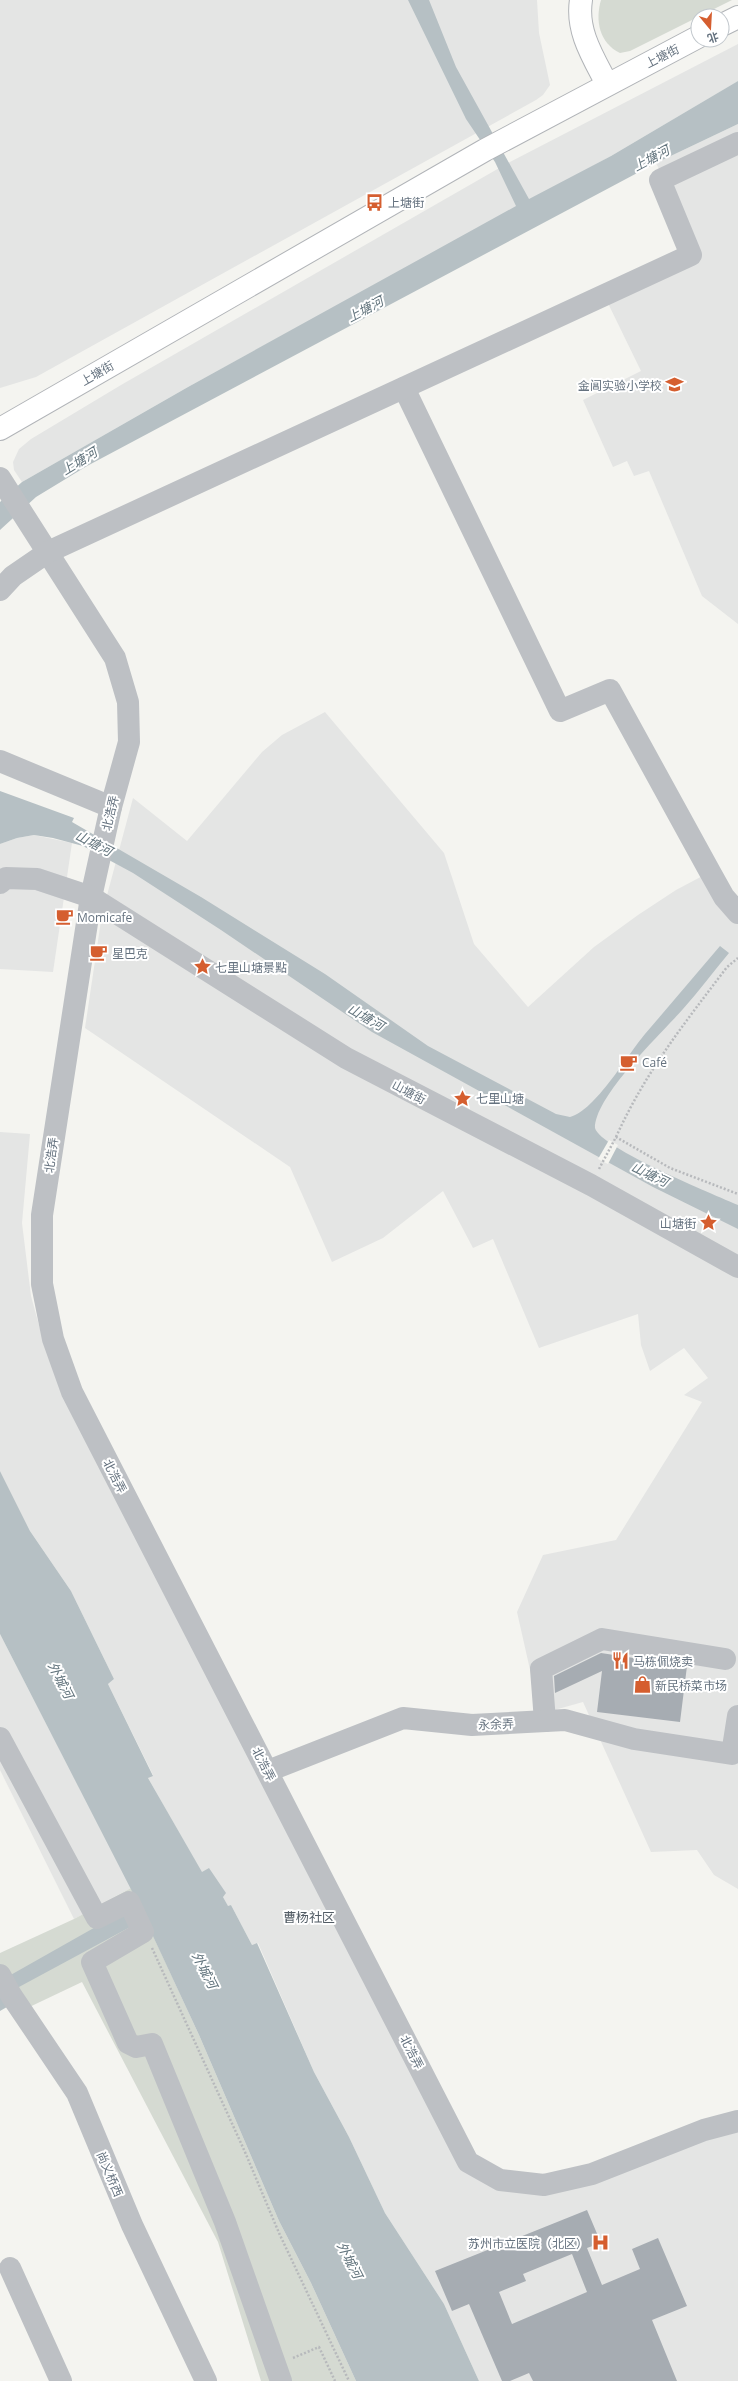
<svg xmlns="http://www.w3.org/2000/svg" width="738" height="2381" font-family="'Open Sans','Noto Sans SC',sans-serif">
<rect width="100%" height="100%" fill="#f4f4f0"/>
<g fill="#e4e5e4">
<path d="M0,0H537L539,33L550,85L543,95L536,100L36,377L0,388Z"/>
<path d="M738,44V81L735,83L611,156L188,387L22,482L14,470L13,462L19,449L31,439L121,385L508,163Z"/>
<path d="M738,124V624L702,596L649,471L634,476L627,461L613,467L583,400L641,371L602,291L697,245L656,163Z"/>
<path d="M325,712L444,853L474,944L528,1007L594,947L638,915L676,890L710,872L738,913V1889L714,1875L697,1850L651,1852L583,1702L540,1714L517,1612L543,1555L616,1540L702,1402L684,1395L708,1378L684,1348L650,1371L641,1345L638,1314L539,1348L493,1239L473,1248L443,1191L383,1238L332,1262L290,1167L85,1028L102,914L133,798L187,841L262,752L282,735Z"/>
<path d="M34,835L72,843L53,972L0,969V844L17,838Z"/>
<path d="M0,1132L30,1134L22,1223L31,1296L45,1347L463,2161L543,2182L738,2132V2381H479L444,2304L385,2213L349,2137L314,2072L258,1943L252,1945L231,1905L228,1907L209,1869L202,1873L148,1778L153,1775L108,1684L114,1679L71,1591L30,1531L0,1471Z"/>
<path d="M0,1634L131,1888L74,1919L0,1770Z"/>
</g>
<g fill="#d5dad2">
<path d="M601,0H732L630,51L620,53C599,43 595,20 601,0Z"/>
<path d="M131,1888L199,2035L279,2221L311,2283L356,2381H261L218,2242L82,1982L21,2011L0,1986V1953L74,1919Z"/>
</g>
<g fill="#b6c0c4">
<path d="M408,0H429L456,67L529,199L611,156L738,81V124L656,163L87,466L36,497L0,530V502L22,482L188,387L516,206L495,162L466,119Z"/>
<path d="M0,791L74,818L72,822L201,897L325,974L428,1046L556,1114L570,1117C595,1111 628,1054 645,1034C670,1005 695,975 720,946L729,953C714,971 699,991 683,1009C661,1034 595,1096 595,1128C600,1148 715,1195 738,1205V1229L653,1187L372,1032L221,930L133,873L83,846L53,838L34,835L17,838L0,844Z"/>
<path d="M0,1471L30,1531L71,1591L114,1679L108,1684L153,1776L148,1778L202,1872L209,1868L226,1893L223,1897L228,1906L231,1905L252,1945L257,1943L314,2072L349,2137L385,2213L444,2304L479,2381H356L311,2283L279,2221L199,2035L145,1919L6,1994L12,2004L0,2011V1981L138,1903L0,1634Z"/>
</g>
<path fill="#f4f4f0" d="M609,1140L618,1145L608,1164L598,1159Z"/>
<g fill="#a6acb2" fill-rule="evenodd">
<path d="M601,1653L687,1666L680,1722L597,1712L602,1671L555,1693L554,1676Z"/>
<path d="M587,2210L601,2243L587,2248L602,2285L640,2269L632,2249L658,2238L687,2306L652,2320L677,2381H533L529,2373L510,2381H502L469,2304L452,2311L435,2271ZM572,2254L587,2292L512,2324L499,2292L526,2281L523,2274Z"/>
</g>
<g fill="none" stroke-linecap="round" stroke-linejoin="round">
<defs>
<g id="major">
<path d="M581,0C576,31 593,57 607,84"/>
<path d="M722,25L738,17"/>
<path d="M0,429L485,150L698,37"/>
</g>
</defs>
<use href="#major" stroke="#b1b4b8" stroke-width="24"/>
<g stroke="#b7b9bc" stroke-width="2.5" stroke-dasharray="2 2" stroke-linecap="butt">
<path d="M616,1137C646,1071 684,1024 727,967L738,958"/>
<path d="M599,1169L616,1137L670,1168L738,1194"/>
<path d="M152,1948L245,2152L279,2233L349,2381"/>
<path d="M293,2358L319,2347L335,2381"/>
</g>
<g stroke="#bdc0c4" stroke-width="22">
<path d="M404,388L560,711L610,690L710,872L724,897L738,913"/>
<path d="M0,478L115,658L128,702L129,742L111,807L91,897L42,1215V1284L53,1339L72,1392L468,2162L500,2180L544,2185L592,2174L704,2130L738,2121"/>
<path d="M0,590L13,576L48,552L691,255L660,180L738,143"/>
<path d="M0,761L111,807"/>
<path d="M0,883L6,878L37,879L91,897L346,1058L591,1185L738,1267"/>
<path d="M545,1721L541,1669L602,1639L725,1659"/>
<path d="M0,1738L97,1918L129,1902L143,1932L92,1962L128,2043L136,2047L152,2044L225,2222L281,2381"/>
<path d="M268,1771L403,1718L472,1725L565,1720L634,1739L732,1754L738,1716"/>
<path d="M0,1975L11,1995L77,2093L132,2225L206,2381"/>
<path d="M10,2268L61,2381"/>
</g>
<use href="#major" stroke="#fff" stroke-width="22"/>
</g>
<defs>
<symbol id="bus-bare" viewBox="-9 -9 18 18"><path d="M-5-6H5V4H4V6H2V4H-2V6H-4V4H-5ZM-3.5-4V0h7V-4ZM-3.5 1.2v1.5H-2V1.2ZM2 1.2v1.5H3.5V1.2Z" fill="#d55e2f" stroke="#fff" stroke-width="2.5" paint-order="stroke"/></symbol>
<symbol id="school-bare" viewBox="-9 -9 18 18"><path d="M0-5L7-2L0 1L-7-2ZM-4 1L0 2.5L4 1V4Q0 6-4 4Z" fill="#d55e2f" stroke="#fff" stroke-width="2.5" paint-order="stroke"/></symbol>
<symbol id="cafe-bare" viewBox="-9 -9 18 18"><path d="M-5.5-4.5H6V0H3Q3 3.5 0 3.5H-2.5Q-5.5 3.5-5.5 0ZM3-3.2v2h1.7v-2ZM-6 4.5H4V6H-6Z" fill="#d55e2f" stroke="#fff" stroke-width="2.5" paint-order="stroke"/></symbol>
<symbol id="sight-bare" viewBox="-9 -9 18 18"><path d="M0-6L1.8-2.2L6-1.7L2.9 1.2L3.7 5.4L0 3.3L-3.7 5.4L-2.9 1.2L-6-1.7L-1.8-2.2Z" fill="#d55e2f" stroke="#fff" stroke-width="2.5" paint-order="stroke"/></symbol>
<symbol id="restaurant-bare" viewBox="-9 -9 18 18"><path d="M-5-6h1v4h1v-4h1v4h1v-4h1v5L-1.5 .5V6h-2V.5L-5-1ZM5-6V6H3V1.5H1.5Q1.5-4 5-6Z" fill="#d55e2f" stroke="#fff" stroke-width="2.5" paint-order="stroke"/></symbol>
<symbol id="shop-bare" viewBox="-9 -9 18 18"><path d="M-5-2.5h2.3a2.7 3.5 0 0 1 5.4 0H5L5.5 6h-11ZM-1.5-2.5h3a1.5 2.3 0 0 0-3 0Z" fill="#d55e2f" stroke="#fff" stroke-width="2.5" paint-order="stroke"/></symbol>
<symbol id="hospital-bare" viewBox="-9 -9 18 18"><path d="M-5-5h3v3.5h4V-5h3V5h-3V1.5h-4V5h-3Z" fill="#d55e2f" stroke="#fff" stroke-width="2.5" paint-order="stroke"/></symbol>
</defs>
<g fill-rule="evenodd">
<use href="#bus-bare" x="362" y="190" width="25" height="25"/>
<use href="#school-bare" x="662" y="372" width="25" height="25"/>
<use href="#cafe-bare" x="52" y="904" width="25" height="25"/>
<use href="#cafe-bare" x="86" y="940" width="25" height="25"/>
<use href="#sight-bare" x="190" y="954" width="25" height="25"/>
<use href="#cafe-bare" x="616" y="1050" width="25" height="25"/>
<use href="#sight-bare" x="450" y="1086" width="25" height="25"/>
<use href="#sight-bare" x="696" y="1210" width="25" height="25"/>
<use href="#restaurant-bare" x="608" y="1648" width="25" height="25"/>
<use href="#shop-bare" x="630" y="1672" width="25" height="25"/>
<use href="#hospital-bare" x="588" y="2230" width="25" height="25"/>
</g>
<g text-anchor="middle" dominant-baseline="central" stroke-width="4" stroke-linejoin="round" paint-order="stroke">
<g font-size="12" fill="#65727f" stroke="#fff">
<text transform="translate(662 56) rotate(-27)">上塘街</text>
<text transform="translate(97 373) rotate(-30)">上塘街</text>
<text transform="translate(110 813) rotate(-77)">北浩弄</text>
<text transform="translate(409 1092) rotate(28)">山塘街</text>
<text transform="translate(51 1155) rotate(-82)">北浩弄</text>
<text transform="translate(115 1476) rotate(63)">北浩弄</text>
<text transform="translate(496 1724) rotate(-3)">永余弄</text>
<text transform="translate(264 1764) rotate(63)">北浩弄</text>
<text transform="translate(412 2052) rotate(63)">北浩弄</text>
<text transform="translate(110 2174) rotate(67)">尚义桥西</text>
</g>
<g font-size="12" fill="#65727f" stroke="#fff" text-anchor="start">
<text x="388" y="202">上塘街</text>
<text x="662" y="385" text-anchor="end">金阊实验小学校</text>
<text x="77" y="917">Momicafe</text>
<text x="112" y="953">星巴克</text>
<text x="215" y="967">七里山塘景點</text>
<text x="642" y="1062">Café</text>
<text x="476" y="1098">七里山塘</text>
<text x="696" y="1223" text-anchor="end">山塘街</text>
<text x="633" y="1661">马栋佩烧卖</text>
<text x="655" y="1685">新民桥菜市场</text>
<text x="588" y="2243" text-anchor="end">苏州市立医院（北区）</text>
</g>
<g font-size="13" font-style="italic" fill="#61737c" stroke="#fff">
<text transform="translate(651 158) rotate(-28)">上塘河</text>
<text transform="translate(365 309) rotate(-28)">上塘河</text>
<text transform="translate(79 461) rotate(-32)">上塘河</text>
<text transform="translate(94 843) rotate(27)">山塘河</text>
<text transform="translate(366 1017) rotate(30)">山塘河</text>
<text transform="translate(650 1174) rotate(26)">山塘河</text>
<text transform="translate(61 1680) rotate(63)">外城河</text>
<text transform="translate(205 1970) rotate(63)">外城河</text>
<text transform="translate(350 2260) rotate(63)">外城河</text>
</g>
<g font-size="13" fill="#525c65" stroke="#fff">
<text x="309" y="1917">曹杨社区</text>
</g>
</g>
<g transform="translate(710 28) rotate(162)"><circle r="19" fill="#ffffff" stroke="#c1c7cc"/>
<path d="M0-3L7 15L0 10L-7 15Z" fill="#d55e2f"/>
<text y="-6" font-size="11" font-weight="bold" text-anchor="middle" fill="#65727f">北</text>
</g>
</svg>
